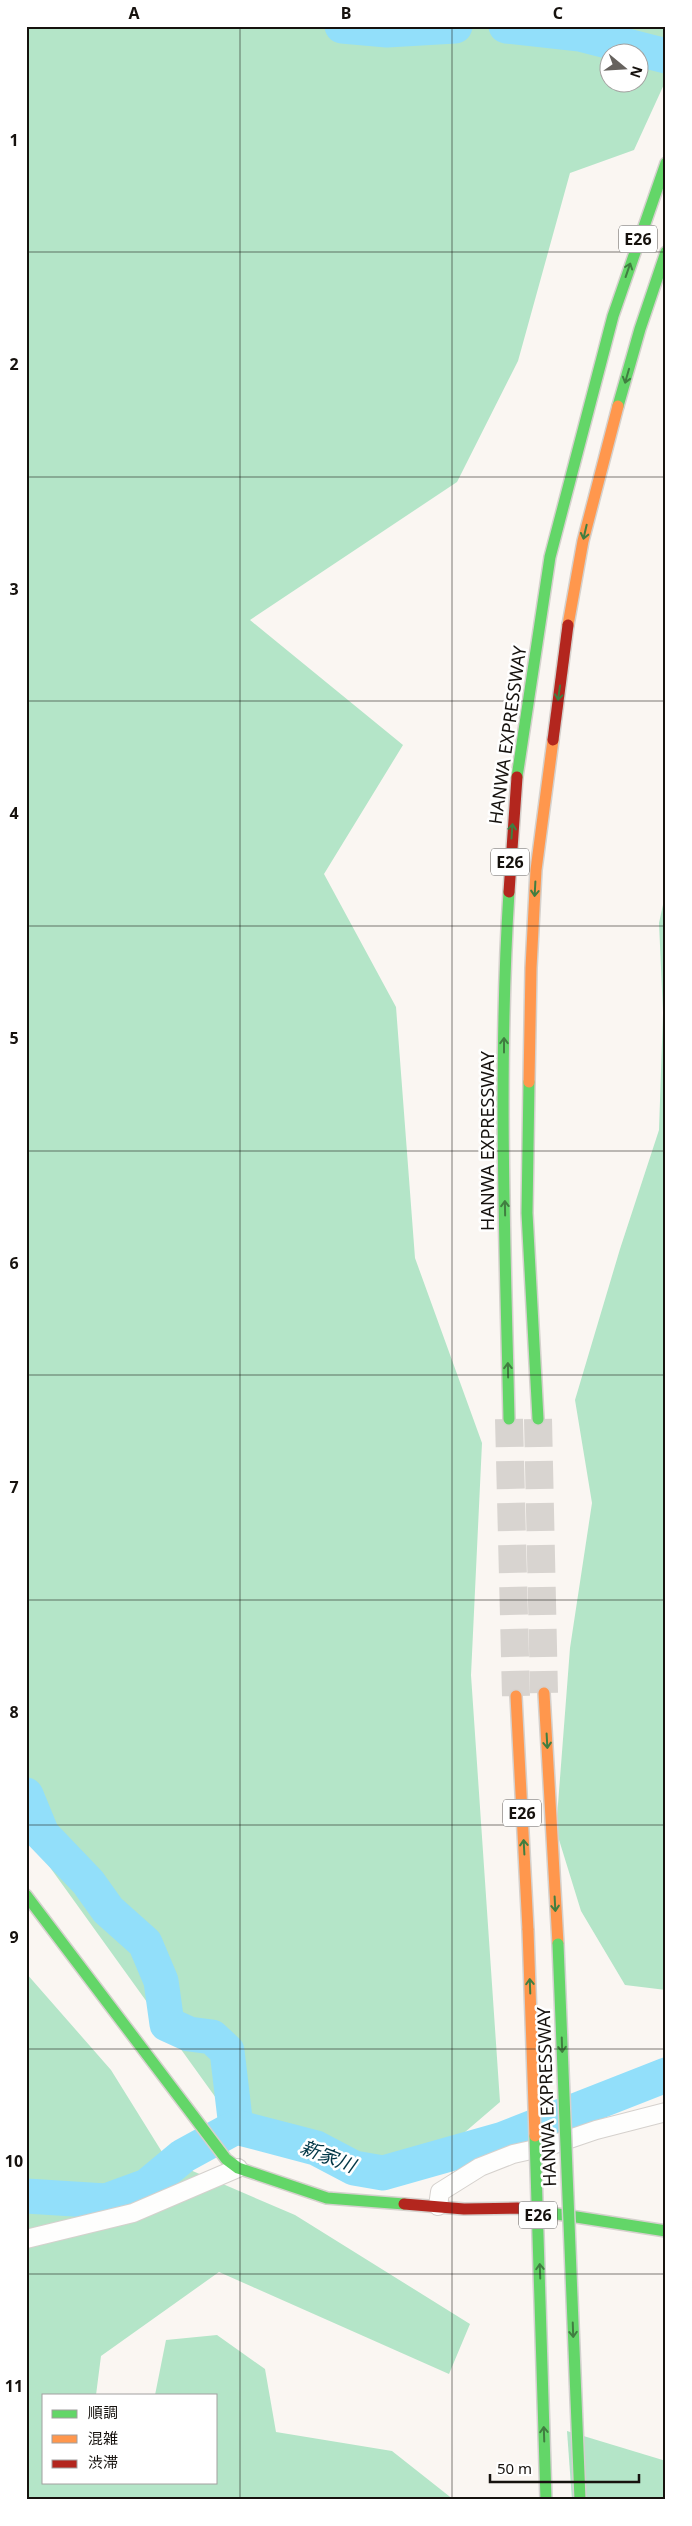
<svg xmlns="http://www.w3.org/2000/svg" width="692" height="2526" font-family="'Noto Sans','Noto Sans JP',sans-serif">
<rect width="100%" height="100%" fill="#faf6f2"/>
<g fill="#b4e5c8" fill-rule="evenodd">
<path d="M26,26H666V80L634,150L570,173L518,361L457,482L250,620L403,745L324,874L396,1007L415,1258L482,1443L471,1675L500,2102L422,2169L234,2123L26,1834ZM610,52H640V82H610Z"/>
<path d="M666,891V1990L625,1985L581,1911L556,1830L570,1648L592,1503L575,1400L620,1249L659,1130L663,1013L659,923Z"/>
<path d="M26,1973L111,2070L167,2160L295,2215L470,2324L449,2374L219,2272L101,2356L96,2395H44V2482H216V2395H155L166,2340L217,2335L265,2369L276,2432L392,2451L454,2500H26Z"/>
<path d="M567,2431L666,2461V2500H572Z"/>
</g>
<g fill="none" stroke-linecap="round" stroke-linejoin="round">
<g stroke="#92dffa" stroke-width="35">
<path d="M342,26L387,30L455,26"/>
<path d="M506,26L580,34L666,56"/>
<path d="M26,1795L42,1834L88,1882L108,1910L145,1943L161,1981L167,2024L189,2034L212,2037L227,2051L236,2127"/>
<path d="M26,2196L106,2201L147,2186L183,2156L236,2127L316,2148L354,2168L383,2173L503,2139L666,2075"/>
</g>
<g stroke="#d8d4d0" stroke-width="28" stroke-dasharray="28 14" stroke-linecap="butt">
<path d="M509,1419L516,1696"/>
<path d="M538,1419L544,1693"/>
</g>
<defs>
<g id="street">
<path d="M438,2206L440,2192L480,2167L513,2154L549,2146L596,2130L666,2112"/>
<path d="M26,2239L133,2213L238,2168"/>
</g>
<g id="fast">
<path d="M618,406L640,329L666,252"/>
<path d="M517,777L550,557L613,316L666,163"/>
<path d="M509,892C498,1067 505,1243 509,1419"/>
<path d="M529,1082L527,1213L538,1419"/>
<path d="M26,1895L226,2159L238,2168L327,2198L404,2204"/>
<path d="M538,2211L666,2231"/>
</g>
<g id="slow">
<path d="M568,625L583,541L618,406"/>
<path d="M529,1082L531,968L536,870L553,740"/>
<path d="M544,1693L558,1944"/>
<path d="M516,1696L528,1930"/>
</g>
<g id="jam">
<path d="M553,740L568,625"/>
<path d="M509,892L517,777"/>
<path d="M404,2204L464,2209L517,2208L538,2211"/>
</g>
</defs>
<use href="#street" stroke="#d5d1cd" stroke-width="20"/>
<use href="#fast" stroke="#d5d1cd" stroke-width="14"/>
<use href="#slow" stroke="#d5d1cd" stroke-width="14"/>
<use href="#jam" stroke="#d5d1cd" stroke-width="14"/>
<use href="#street" stroke="#fefefd" stroke-width="18"/>
<use href="#fast" stroke="#63d668" stroke-width="11"/>
<use href="#slow" stroke="#ff974d" stroke-width="11"/>
<use href="#jam" stroke="#b3261e" stroke-width="11"/>
<defs>
<g id="fast-bridge">
<path d="M558,1944L580,2500"/>
<path d="M535,2136L546,2500"/>
</g>
<path id="slow-bridge" d="M528,1930L535,2136"/>
</defs>
<use href="#fast-bridge" stroke="#d3d1cf" stroke-width="14" stroke-linecap="butt"/>
<use href="#slow-bridge" stroke="#d3d1cf" stroke-width="14" stroke-linecap="butt"/>
<use href="#fast-bridge" stroke="#63d668" stroke-width="11"/>
<use href="#slow-bridge" stroke="#ff974d" stroke-width="11"/>
</g>
<defs><path id="oneway-shaft" d="M-6 0H5M1.5-3L5.5 0L1.5 3" fill="none" stroke-width="1.6" stroke-linecap="round" stroke-linejoin="round" transform="scale(1.25)"/></defs>
<g stroke="#407e40">
<use href="#oneway-shaft" transform="translate(628 270) rotate(-71)"/>
<use href="#oneway-shaft" transform="translate(627 376) rotate(106)"/>
<use href="#oneway-shaft" transform="translate(585 532) rotate(103)"/>
<use href="#oneway-shaft" transform="translate(559 693) rotate(98)"/>
<use href="#oneway-shaft" transform="translate(512 831) rotate(-86)"/>
<use href="#oneway-shaft" transform="translate(535 889) rotate(93)"/>
<use href="#oneway-shaft" transform="translate(504 1045) rotate(-90)"/>
<use href="#oneway-shaft" transform="translate(505 1208) rotate(-91)"/>
<use href="#oneway-shaft" transform="translate(508 1370) rotate(-91)"/>
<use href="#oneway-shaft" transform="translate(547 1741) rotate(87)"/>
<use href="#oneway-shaft" transform="translate(524 1847) rotate(-93)"/>
<use href="#oneway-shaft" transform="translate(555 1904) rotate(87)"/>
<use href="#oneway-shaft" transform="translate(530 1986) rotate(-92)"/>
<use href="#oneway-shaft" transform="translate(562 2045) rotate(88)"/>
<use href="#oneway-shaft" transform="translate(540 2271) rotate(-92)"/>
<use href="#oneway-shaft" transform="translate(573 2330) rotate(88)"/>
<use href="#oneway-shaft" transform="translate(544 2434) rotate(-92)"/>
</g>
<path fill="none" stroke="#16120e" stroke-width="1" stroke-opacity="0.55" d="M240,26V2500M452,26V2500M26,252H666M26,477H666M26,701H666M26,926H666M26,1151H666M26,1375H666M26,1600H666M26,1825H666M26,2049H666M26,2274H666"/>
<g text-anchor="middle" dominant-baseline="central" stroke-width="5" stroke-linejoin="round" paint-order="stroke">
<g fill="#fff" stroke="#5c5956" stroke-width="1">
<rect x="619" y="225.5" width="38" height="27" rx="4"/>
<rect x="491" y="848.5" width="38" height="27" rx="4"/>
<rect x="503" y="1799.5" width="38" height="27" rx="4"/>
<rect x="519" y="2201.5" width="38" height="27" rx="4"/>
</g>
<g font-size="16" font-weight="bold" fill="#16120e">
<text x="638" y="239">E26</text>
<text x="510" y="862">E26</text>
<text x="522" y="1813">E26</text>
<text x="538" y="2215">E26</text>
</g>
<g font-size="18" fill="#16120e" stroke="#fff">
<text transform="translate(507 735) rotate(-82)">HANWA EXPRESSWAY</text>
<text transform="translate(487 1141) rotate(-90)">HANWA EXPRESSWAY</text>
<text transform="translate(546 2097) rotate(-92)">HANWA EXPRESSWAY</text>
</g>
<g font-size="19" font-style="italic" fill="#003646" stroke="#fff">
<text transform="translate(328 2156) rotate(21)">新家川</text>
</g>
</g>
<rect width="692" height="2526" fill="none" stroke="#ffffff" stroke-width="55"/>
<rect x="42" y="2394" width="175" height="90" fill="#ffffff" stroke="#a2a09f"/>
<rect x="52" y="2410" width="25" height="8" fill="#63d668" stroke="#a2a09f"/>
<text x="88" y="2418" font-size="15" fill="#16120e">順調</text>
<rect x="52" y="2435" width="25" height="8" fill="#ff974d" stroke="#a2a09f"/>
<text x="88" y="2444" font-size="15" fill="#16120e">混雑</text>
<rect x="52" y="2460" width="25" height="8" fill="#b3261e" stroke="#a2a09f"/>
<text x="88" y="2468" font-size="15" fill="#16120e">渋滞</text>
<g transform="translate(624 68) rotate(108)"><circle r="24" fill="#ffffff" stroke="#a2a09f"/>
<path d="M0-4L9 19L0 12L-9 19Z" fill="#66625e"/>
<text y="-8" font-size="14" font-weight="bold" text-anchor="middle" fill="#16120e">N</text>
</g>
<path d="M490 2474v8h149v-8" fill="none" stroke="#16120e" stroke-width="2.5"/>
<text x="497" y="2474" font-size="15" fill="#16120e" stroke="#ffffff" stroke-width="4" paint-order="stroke">50 m</text>
<rect x="28" y="28" width="636" height="2470" fill="none" stroke="#16120e" stroke-width="2"/>
<g font-size="16" text-anchor="middle" font-weight="bold" fill="#16120e">
<text x="134" y="19">A</text>
<text x="346" y="19">B</text>
<text x="558" y="19">C</text>
<text x="14" y="146">1</text>
<text x="14" y="370">2</text>
<text x="14" y="595">3</text>
<text x="14" y="819">4</text>
<text x="14" y="1044">5</text>
<text x="14" y="1269">6</text>
<text x="14" y="1493">7</text>
<text x="14" y="1718">8</text>
<text x="14" y="1943">9</text>
<text x="14" y="2167">10</text>
<text x="14" y="2392">11</text>
</g>
</svg>
